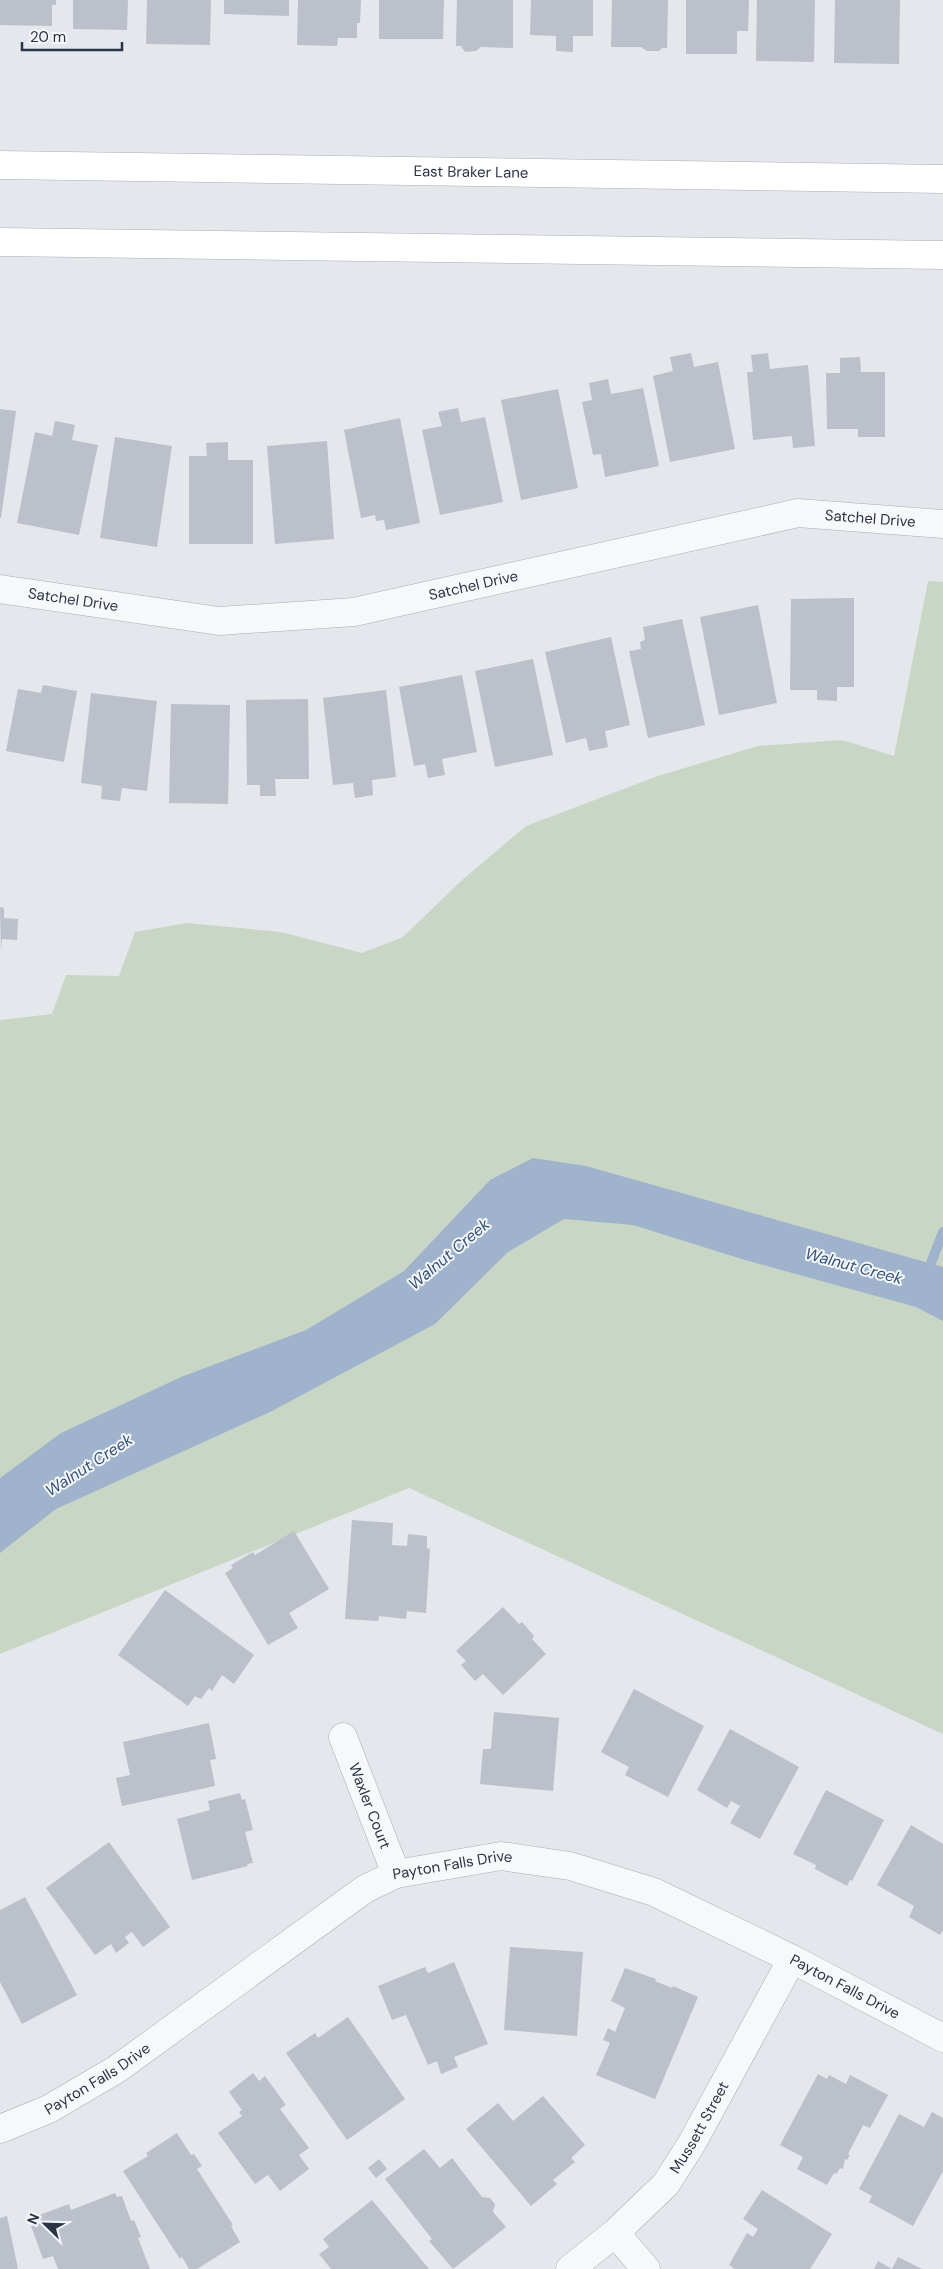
<svg xmlns="http://www.w3.org/2000/svg" width="943" height="2269" font-family="'DM Sans',sans-serif">
<rect width="100%" height="100%" fill="#e4e7ec"/>
<path fill="#c9d6c5" d="M928,581L943,582V1734L409,1488L0,1654V1020L52,1014L66,975L119,976L135,932L187,923L281,932L362,953L403,937L461,881L526,826L658,776L758,746L842,740L894,756Z"/>
<path fill="#9fb4cc" d="M533,1158L586,1166L943,1267V1321L916,1307L745,1260L633,1225L564,1219L508,1252L435,1324L270,1412L56,1509L0,1553V1478L61,1433L181,1377L306,1330L404,1271L490,1180Z"/>
<g fill="none" stroke-linecap="round" stroke-linejoin="round">
<path stroke="#9fb4cc" stroke-width="10" d="M926,1276L943,1232"/>
</g>
<g fill="#bbc0ca">
<path d="M0,0H56V5H52V26L0,25Z"/>
<path d="M73,0H128L127,30L73,29Z"/>
<path d="M147,0H211L210,45L146,44Z"/>
<path d="M224,0H289V16L224,14Z"/>
<path d="M298,0H361L360,23H357V38H338L337,46L297,45Z"/>
<path d="M379,0H444L443,39H379Z"/>
<path d="M457,0H513V48L481,47L476,51L465,52L461,46H456Z"/>
<path d="M531,0H593V36H573V52L556,51V36L530,35Z"/>
<path d="M612,0H668L667,48H662L659,51H647L641,47H611Z"/>
<path d="M686,0H749L748,31H737V54H686Z"/>
<path d="M757,0H815L814,62L756,61Z"/>
<path d="M835,0H900L899,64L834,63Z"/>
<path d="M691,353L694,367L718,362L735,449L670,462L653,376L673,371L670,357Z"/>
<path d="M768,353L770,369L808,365L815,446L793,448L792,436L753,440L747,372H753L751,355Z"/>
<path d="M860,357L861,372H885V437H858V429H827L826,373H840V358Z"/>
<path d="M608,379L611,394L643,388L659,466L605,477L601,454L593,455L582,402L592,400L589,383Z"/>
<path d="M558,389L578,488L521,500L501,400Z"/>
<path d="M458,408L461,422L485,417L503,502L440,515L422,430L442,426L438,412Z"/>
<path d="M0,409L16,411L1,518H0Z"/>
<path d="M400,418L420,523L386,530L384,520L376,521L375,515L361,518L344,430Z"/>
<path d="M55,421L75,425L72,440L98,445L79,535L17,523L35,432L52,436Z"/>
<path d="M115,437L172,446L157,547L100,538Z"/>
<path d="M327,441L334,539L275,544L267,446Z"/>
<path d="M228,442V460H253V544H189V456H207L206,443Z"/>
<path d="M854,598V687H837V701L817,700V690H790L791,599Z"/>
<path d="M758,605L777,703L719,715L700,617Z"/>
<path d="M682,619L705,725L648,738L629,651L641,649L640,642L645,640L643,627Z"/>
<path d="M611,637L630,725L605,731L608,747L589,751L586,738L566,743L545,652Z"/>
<path d="M533,659L553,755L495,767L475,671Z"/>
<path d="M462,675L477,752L442,759L445,775L428,778L425,764L414,766L399,687Z"/>
<path d="M43,685L77,691L64,762L6,751L18,689L41,693Z"/>
<path d="M386,690L396,777L372,780L373,795L355,798L353,783L333,785L323,698Z"/>
<path d="M91,693L157,701L147,791L122,788L120,801L101,799L102,786L81,783Z"/>
<path d="M308,699L309,779H275L276,796H260V785H247L246,700Z"/>
<path d="M171,704L230,705L228,804L169,803Z"/>
<path d="M0,907L4,908V918L18,919L17,940L2,939L1,951Z"/>
<path d="M352,1520L393,1523L392,1545L407,1546L408,1534L427,1536V1548L430,1549L426,1613L407,1611L406,1619L379,1616L378,1621L345,1619Z"/>
<path d="M294,1531L329,1589L289,1613L298,1628L268,1645L225,1573L233,1568L231,1565L253,1552L255,1555Z"/>
<path d="M165,1590L254,1655L234,1684L222,1675L212,1691L209,1688L201,1699L195,1696L188,1706L118,1655Z"/>
<path d="M503,1607L519,1624L522,1622L534,1636L532,1639L546,1654L503,1695L483,1674L475,1681L461,1665L466,1661L456,1651Z"/>
<path d="M634,1689L704,1726L668,1797L625,1775L629,1767L601,1752Z"/>
<path d="M494,1712L559,1718L553,1791L480,1784L483,1749H491Z"/>
<path d="M209,1723L216,1759L210,1760L215,1786L122,1806L116,1778L130,1775L123,1742Z"/>
<path d="M730,1729L799,1767L760,1839L730,1823L740,1806L731,1801L727,1808L697,1790Z"/>
<path d="M826,1790L884,1820L852,1881L850,1880L847,1886L815,1869L816,1865L793,1854Z"/>
<path d="M240,1793L242,1800L245,1799L253,1830L245,1832L253,1863L247,1864L248,1866L192,1880L177,1819L210,1810L208,1801Z"/>
<path d="M911,1825L943,1844V1930L940,1935L909,1917L914,1906L877,1885Z"/>
<path d="M109,1842L170,1927L143,1947L132,1932L125,1937L129,1943L116,1953L111,1944L95,1955L46,1888Z"/>
<path d="M25,1897L77,1995L22,2024L0,1982V1910Z"/>
<path d="M510,1947L583,1952L577,2036L504,2030Z"/>
<path d="M454,1962L488,2044L454,2057L458,2067L441,2074L437,2061L428,2065L406,2015L392,2020L378,1986L425,1967L428,1973Z"/>
<path d="M625,1968L656,1979L655,1981L672,1988L673,1986L698,1997L655,2099L596,2075L610,2043L603,2040L608,2028L615,2032L625,2008L611,2001Z"/>
<path d="M348,2017L405,2099L347,2140L286,2053L315,2033L318,2038Z"/>
<path d="M253,2073L259,2081L265,2076L286,2105L280,2109L309,2148L299,2155L309,2169L280,2191L268,2175L255,2184L218,2133L242,2116L239,2112L242,2110L229,2092Z"/>
<path d="M818,2074L827,2079L829,2075L846,2084L850,2075L888,2095L870,2128L863,2125L848,2154L850,2155L847,2160L845,2159L843,2169L840,2168L836,2174L834,2173L827,2185L797,2169L803,2157L780,2145Z"/>
<path d="M543,2096L585,2145L571,2158L575,2162L553,2180L557,2184L531,2206L466,2129L498,2103L513,2121Z"/>
<path d="M932,2112L943,2118V2171L913,2226L869,2202L872,2196L859,2189L899,2114L924,2127Z"/>
<path d="M177,2133L191,2155L194,2154L202,2166L197,2169L233,2225L231,2226L240,2242L197,2269H189L182,2257L180,2259L123,2171L148,2156L146,2153Z"/>
<path d="M424,2149L440,2168L452,2158L482,2197L490,2198L495,2204L493,2212L506,2227L453,2269L429,2241L432,2239L385,2179Z"/>
<path d="M379,2159L387,2169L376,2178L368,2168Z"/>
<path d="M762,2190L832,2234L810,2269H735L729,2265L747,2233L753,2237L758,2229L743,2219Z"/>
<path d="M115,2193L117,2197L122,2196L131,2221L134,2220L141,2237L138,2238L150,2269H58L53,2256L43,2259L31,2226L39,2223L37,2216L69,2204L71,2210Z"/>
<path d="M372,2200L429,2269H331L319,2254L329,2247L323,2239Z"/>
<path d="M7,2216L18,2269H0V2218Z"/>
<path d="M898,2257L922,2269H874L878,2261L892,2269Z"/>
</g>
<g fill="none" stroke-linecap="round" stroke-linejoin="round">
<defs>
<g id="street">
<path id="s1" d="M0,589L219,621L354,612L798,513L943,524"/>
<path id="s2" d="M343,1737L396,1874"/>
<path id="s3" d="M0,2129L49,2109L117,2069L365,1889L396,1874L501,1856L570,1866L654,1892L792,1959L943,2038"/>
<path d="M615,2233L646,2269"/>
<path id="s4" d="M570,2269L615,2233L666,2184L692,2143L792,1959"/>
</g>
<g id="secondary">
<path id="s5" d="M0,165L943,179"/>
<path d="M0,242L943,255"/>
</g>
</defs>
<use href="#street" stroke="#a9aeb7" stroke-width="29"/>
<use href="#secondary" stroke="#a9aeb7" stroke-width="29"/>
<use href="#street" stroke="#f7f8fa" stroke-width="28"/>
<use href="#secondary" stroke="#fff" stroke-width="28"/>
</g>
<g text-anchor="middle" dominant-baseline="central" stroke-width="4" stroke-linejoin="round" paint-order="stroke">
<g font-size="15" fill="#2b3445" stroke="#f4f6f9">
<text stroke="none"><textPath href="#s5" startOffset="471">East Braker Lane</textPath></text>
<text stroke="none"><textPath href="#s1" startOffset="884">Satchel Drive</textPath></text>
<text stroke="none"><textPath href="#s1" startOffset="479">Satchel Drive</textPath></text>
<text stroke="none"><textPath href="#s1" startOffset="74">Satchel Drive</textPath></text>
<text stroke="none"><textPath href="#s2" startOffset="74">Waxler Court</textPath></text>
<text stroke="none"><textPath href="#s3" startOffset="530">Payton Falls Drive</textPath></text>
<text stroke="none"><textPath href="#s3" startOffset="950">Payton Falls Drive</textPath></text>
<text stroke="none"><textPath href="#s3" startOffset="110">Payton Falls Drive</textPath></text>
<text stroke="none"><textPath href="#s4" startOffset="194">Mussett Street</textPath></text>
</g>
<g font-size="16" font-style="italic" fill="#34527a" stroke="#f4f6f9">
<text transform="translate(449 1254) rotate(-40)">Walnut Creek</text>
<text transform="translate(854 1266) rotate(15)">Walnut Creek</text>
<text transform="translate(89 1465) rotate(-33)">Walnut Creek</text>
</g>
</g>
<g transform="translate(45 2224) rotate(293)" stroke="#f4f6f9" stroke-width="4" paint-order="stroke">
<path d="M0-4L9 19L0 12L-9 19Z" fill="#2b3445"/>
<text y="-8" font-size="14" font-weight="bold" text-anchor="middle" fill="#2b3445">N</text>
</g>
<path d="M22 42v8h100v-8" fill="none" stroke="#2b3445" stroke-width="2.5"/>
<text x="30" y="42" font-size="15" fill="#2b3445" stroke="#f4f6f9" stroke-width="4" paint-order="stroke">20 m</text>
</svg>
